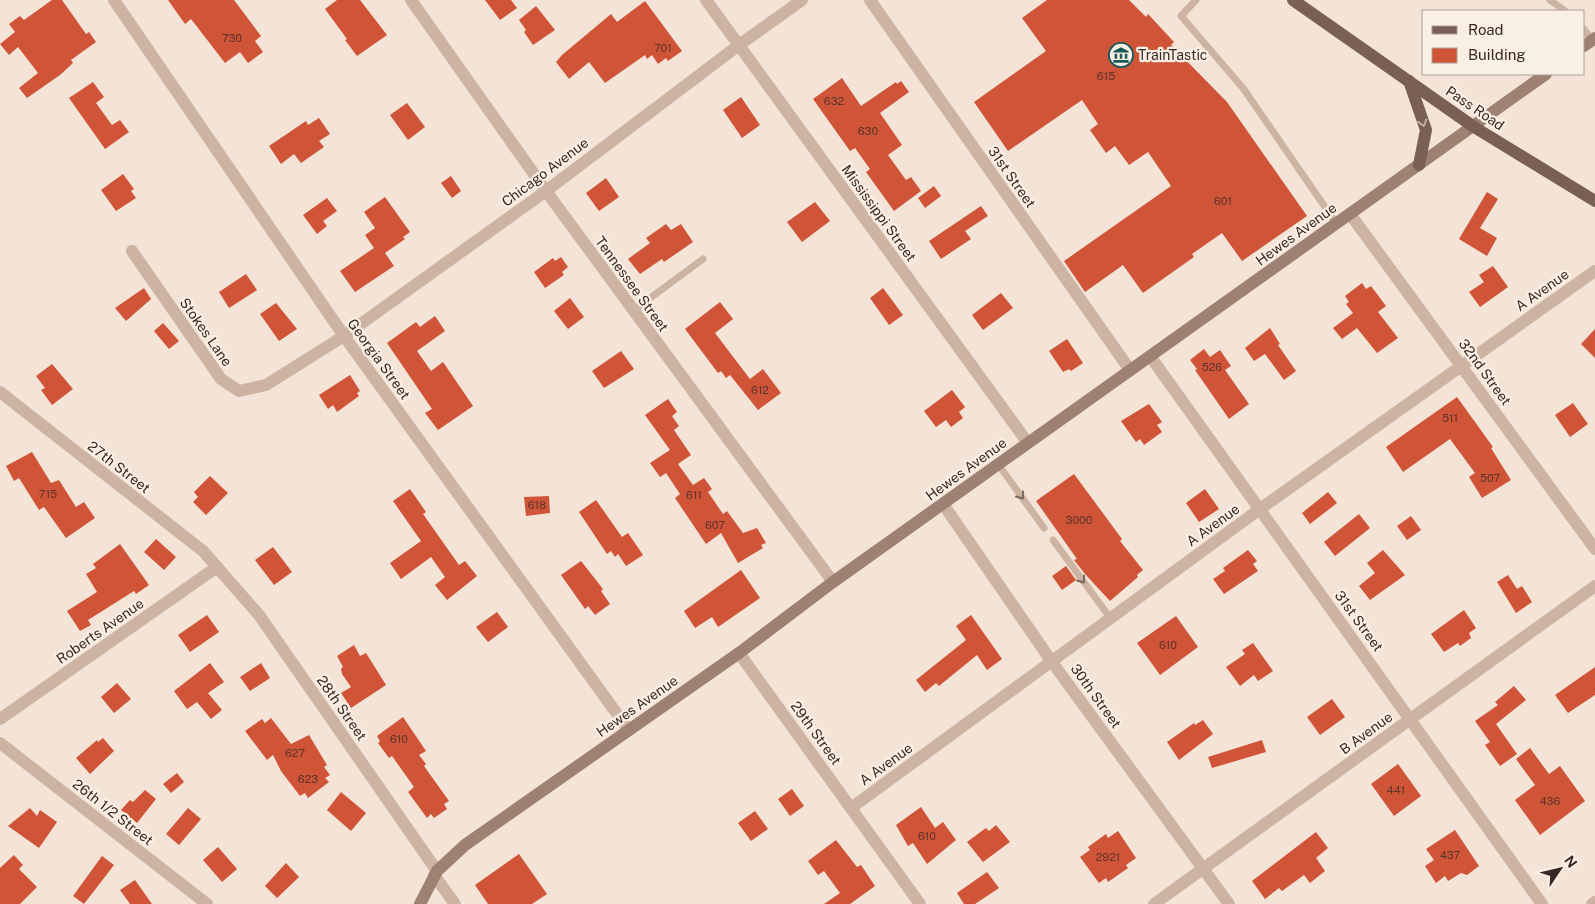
<svg xmlns="http://www.w3.org/2000/svg" width="1595" height="904" font-family="'Public Sans',sans-serif">
<rect width="100%" height="100%" fill="#f3e4d7"/>
<g fill="#d05438">
<path d="M52,0H62L86,34L89,32L96,42L71,60L73,63L60,75L27,98L19,88L38,73L18,47L9,55L0,44L15,32L9,24L20,16L24,20Z"/>
<path d="M168,0H234L261,36L255,41L263,52L248,63L240,52L225,63L191,19L185,24Z"/>
<path d="M337,0H360L387,35L357,56L345,40L347,39L325,9Z"/>
<path d="M485,0H511L517,8L500,20Z"/>
<path d="M1047,0H1129L1146,17L1148,14L1174,42L1171,45L1227,102L1307,216L1242,261L1222,233L1192,254L1194,257L1143,293L1123,265L1085,292L1064,261L1171,186L1148,152L1129,165L1115,146L1106,153L1090,130L1098,124L1082,100L1008,151L974,102L1046,51L1022,18Z"/>
<path d="M645,1L682,51L668,61L666,58L658,64L652,55L647,59L645,55L605,83L589,62L569,79L556,62L562,55L611,14L617,22Z"/>
<path d="M536,6L555,30L533,45L524,32L526,30L519,20Z"/>
<path d="M842,78L861,106L896,82L897,84L901,81L909,92L880,113L902,145L888,155L906,180L911,177L921,191L894,211L866,172L870,169L855,148L850,151L813,99Z"/>
<path d="M93,82L104,97L96,103L112,125L120,120L129,132L105,149L69,98Z"/>
<path d="M741,97L760,125L742,138L723,110Z"/>
<path d="M407,103L425,127L408,140L390,115Z"/>
<path d="M319,118L330,134L319,141L324,147L301,163L294,154L281,164L269,146L306,121L308,125Z"/>
<path d="M123,174L134,189L131,191L136,198L116,211L101,190Z"/>
<path d="M451,176L461,191L452,198L441,183Z"/>
<path d="M606,178L619,197L599,211L586,193Z"/>
<path d="M934,186L941,196L925,208L918,198Z"/>
<path d="M1487,192L1498,199L1480,228L1497,238L1487,256L1459,239Z"/>
<path d="M385,197L410,232L403,237L405,239L385,253L394,266L355,292L340,271L374,248L365,235L375,228L364,212Z"/>
<path d="M327,198L337,211L323,221L327,226L317,234L303,215Z"/>
<path d="M815,202L830,221L802,242L787,222Z"/>
<path d="M981,206L988,216L965,231L971,239L941,259L929,241Z"/>
<path d="M666,224L671,230L681,224L693,242L664,262L662,259L640,274L628,259L650,243L646,238Z"/>
<path d="M561,257L568,267L562,272L564,275L545,288L534,272L553,258L555,261Z"/>
<path d="M1493,266L1508,287L1480,307L1469,292L1484,282L1479,275Z"/>
<path d="M246,274L257,290L229,308L219,292Z"/>
<path d="M1362,283L1366,289L1371,286L1386,306L1378,312L1398,338L1377,353L1357,328L1342,339L1333,328L1353,313L1346,304L1349,302L1345,296Z"/>
<path d="M144,288L151,299L126,321L115,308Z"/>
<path d="M883,288L903,315L889,325L870,298Z"/>
<path d="M1001,293L1013,308L983,330L972,315Z"/>
<path d="M570,298L584,317L568,329L554,311Z"/>
<path d="M720,302L733,319L715,333L750,379L763,369L781,393L758,410L730,375L726,378L721,371L718,373L685,329Z"/>
<path d="M276,303L297,329L279,341L260,314Z"/>
<path d="M435,316L445,331L417,351L431,371L443,362L473,406L438,430L425,413L432,409L387,343L416,322L420,327Z"/>
<path d="M163,323L179,341L169,349L154,331Z"/>
<path d="M1270,328L1280,344L1278,345L1296,371L1284,380L1265,354L1254,361L1245,348Z"/>
<path d="M1595,329V358L1581,344Z"/>
<path d="M1067,339L1083,363L1071,371L1069,369L1063,372L1049,351Z"/>
<path d="M1204,349L1210,357L1220,350L1231,366L1225,370L1249,404L1229,419L1195,370L1197,369L1190,360Z"/>
<path d="M621,351L634,369L604,388L592,371Z"/>
<path d="M52,364L73,389L52,405L41,390L45,388L36,376Z"/>
<path d="M350,375L360,391L357,393L359,396L337,412L333,405L328,409L319,395Z"/>
<path d="M952,390L965,407L959,412L963,418L951,427L946,420L936,427L924,411Z"/>
<path d="M1457,397L1493,447L1491,448L1511,480L1482,498L1469,477L1475,473L1450,439L1403,472L1386,447Z"/>
<path d="M668,399L677,412L672,416L679,426L674,430L691,455L678,464L693,485L704,478L712,489L708,492L723,514L727,511L743,533L757,528L766,543L761,545L763,548L738,563L721,533L706,544L675,498L680,494L666,473L660,477L650,463L670,450L645,415Z"/>
<path d="M1573,403L1588,424L1570,437L1555,415Z"/>
<path d="M1149,404L1162,422L1157,425L1162,432L1144,445L1140,439L1136,442L1121,421Z"/>
<path d="M32,452L51,483L59,480L76,507L84,502L95,518L66,538L44,507L39,510L19,478L14,481L6,466Z"/>
<path d="M1074,474L1122,539L1120,541L1143,570L1137,575L1138,577L1110,601L1085,574L1074,560L1077,559L1036,501Z"/>
<path d="M210,476L228,493L206,515L193,502L198,497L194,492Z"/>
<path d="M410,489L426,512L423,514L459,565L465,561L477,576L447,600L435,585L445,577L431,557L401,579L390,563L421,541L393,501Z"/>
<path d="M1205,489L1219,509L1199,522L1186,503Z"/>
<path d="M1328,492L1337,503L1310,524L1302,513Z"/>
<path d="M549,496L550,513L526,516L524,497Z"/>
<path d="M596,500L622,537L628,533L643,555L626,566L618,554L615,557L611,551L607,554L579,512Z"/>
<path d="M1359,514L1370,528L1335,556L1324,542Z"/>
<path d="M1411,516L1421,530L1407,540L1397,526Z"/>
<path d="M156,539L176,557L164,570L144,552Z"/>
<path d="M120,544L149,585L136,594L134,591L88,620L91,625L80,631L67,611L97,592L86,574L96,568L93,564Z"/>
<path d="M273,547L292,572L274,585L255,560Z"/>
<path d="M1248,550L1257,561L1253,564L1258,571L1224,594L1213,579L1225,571L1223,568Z"/>
<path d="M1383,550L1405,575L1370,600L1359,586L1375,573L1367,563Z"/>
<path d="M581,561L603,589L601,591L610,604L595,615L588,606L585,609L561,575Z"/>
<path d="M1066,566L1076,580L1062,590L1052,576Z"/>
<path d="M741,570L760,598L718,627L712,617L695,628L684,611Z"/>
<path d="M1508,575L1517,589L1522,586L1532,602L1516,613L1497,582Z"/>
<path d="M1464,610L1476,628L1469,633L1471,638L1460,646L1458,643L1444,652L1431,634Z"/>
<path d="M497,612L508,627L488,642L476,627Z"/>
<path d="M207,615L219,632L190,652L178,635Z"/>
<path d="M971,615L1002,659L987,670L977,655L939,686L936,683L925,692L916,680L966,640L956,626Z"/>
<path d="M1176,616L1198,647L1160,675L1137,643Z"/>
<path d="M1253,643L1273,671L1258,681L1254,675L1240,686L1226,667L1245,654L1242,650Z"/>
<path d="M354,645L360,656L366,653L386,685L351,708L341,693L351,687L342,674L341,669L343,667L337,656Z"/>
<path d="M210,663L224,682L208,693L222,710L211,719L197,702L187,709L174,691Z"/>
<path d="M261,663L270,678L250,691L240,677Z"/>
<path d="M1595,667V695L1568,713L1555,695Z"/>
<path d="M117,683L131,699L114,713L101,697Z"/>
<path d="M1514,686L1526,700L1496,724L1517,754L1500,766L1485,745L1490,742L1475,721L1498,705L1495,702Z"/>
<path d="M1332,699L1345,717L1320,735L1307,717Z"/>
<path d="M403,717L426,751L419,755L426,764L424,766L449,801L444,804L447,809L434,818L431,814L427,818L408,792L414,787L392,756L389,758L378,743L380,741L377,736Z"/>
<path d="M271,718L291,744L309,735L327,765L324,767L330,775L325,778L329,782L308,798L305,793L300,796L281,771L273,755L267,760L245,731L262,719L265,723Z"/>
<path d="M1203,720L1213,734L1179,760L1167,742L1194,723L1195,725Z"/>
<path d="M103,738L114,751L90,774L76,758L97,740L98,742Z"/>
<path d="M1262,740L1266,752L1212,768L1208,757Z"/>
<path d="M1530,748L1549,774L1560,766L1585,801L1540,835L1515,800L1535,785L1516,759Z"/>
<path d="M1398,764L1421,796L1394,816L1371,784Z"/>
<path d="M177,773L184,782L171,793L163,784Z"/>
<path d="M792,789L804,806L790,816L778,799Z"/>
<path d="M145,790L156,799L137,823L121,810L130,800L133,802Z"/>
<path d="M341,792L366,813L351,831L327,810Z"/>
<path d="M921,807L935,828L943,822L956,840L927,864L913,843L908,846L896,825Z"/>
<path d="M30,808L37,816L40,810L57,822L39,848L8,826Z"/>
<path d="M188,808L201,819L179,845L166,834Z"/>
<path d="M755,811L768,829L751,841L738,823Z"/>
<path d="M996,825L1010,842L983,862L967,842L986,828L989,831Z"/>
<path d="M1455,830L1479,866L1467,875L1461,873L1448,881L1445,876L1436,883L1425,866L1434,860L1426,849Z"/>
<path d="M1118,831L1136,858L1126,865L1128,868L1108,882L1106,878L1099,883L1080,857L1090,850L1088,847L1106,834L1108,838Z"/>
<path d="M1316,832L1328,848L1316,858L1325,871L1310,883L1304,875L1282,891L1279,888L1265,899L1252,881Z"/>
<path d="M836,840L857,867L861,865L875,886L850,904H824L840,893L824,871L818,875L808,861Z"/>
<path d="M218,847L237,869L222,882L203,860Z"/>
<path d="M519,854L547,894L532,904H488L475,885Z"/>
<path d="M14,855L23,865L19,869L37,887L20,904H0V868Z"/>
<path d="M102,856L114,865L84,904L73,896Z"/>
<path d="M286,863L299,877L277,898L265,886Z"/>
<path d="M987,872L999,888L975,904H964L957,893Z"/>
<path d="M135,880L152,904H130L120,890Z"/>
</g>
<g fill="none" stroke-linecap="round" stroke-linejoin="round">
<g stroke="#ccb3a2" stroke-width="7">
<path d="M1196,0L1181,16L1243,88L1336,223"/>
<path d="M1550,0L1565,11"/>
<path d="M1584,29L1592,40"/>
<path d="M634,310L703,259"/>
<path d="M998,464L1044,528"/>
<path d="M1053,540L1111,619"/>
</g>
<g stroke="#ccb3a2" stroke-width="12">
<path d="M114,0L344,336L628,729"/>
<path d="M411,0L546,191L833,582"/>
<path d="M706,0L1028,443"/>
<path d="M870,0L1130,370"/>
<path d="M1350,214L1595,549"/>
<path d="M132,251L221,379L239,391L266,385L344,336L546,191L739,45L802,0"/>
<path d="M1150,356L1542,904"/>
<path d="M0,392L203,551L259,615L437,871"/>
<path d="M943,504L1052,662L1229,904"/>
<path d="M739,653L920,904"/>
<path d="M0,719L217,567"/>
<path d="M0,743L207,904"/>
<path d="M851,808L1260,509L1595,271"/>
<path d="M434,875L455,904"/>
<path d="M1154,904L1595,586"/>
<path d="M1592,904L1595,902"/>
</g>
<g stroke="#9f8174" stroke-width="12">
<path d="M1584,46L1595,38"/>
<path d="M420,904L437,871L465,845L739,653L833,582L1546,74"/>
</g>
<g stroke="#795f55" stroke-width="12">
<path d="M1293,0L1474,127L1595,201"/>
<path d="M1409,81L1426,130L1419,165"/>
</g>
</g>
<defs><path id="oneway-chevron" d="M-2-3.5L2.5 0L-2 3.5" fill="none" stroke-width="1.6" stroke-linecap="round" stroke-linejoin="round" transform="scale(1.25)"/></defs>
<use stroke="#c0aea3" href="#oneway-chevron" transform="translate(1423 123) rotate(73)"/>
<g stroke="#7a675d">
<use href="#oneway-chevron" transform="translate(1021 496) rotate(54)"/>
<use href="#oneway-chevron" transform="translate(1082 580) rotate(54)"/>
</g>
<defs>
<symbol id="museum-ring" viewBox="-11 -11 22 22"><circle r="9.5" fill="#faefe3" stroke="#185a5a" stroke-width="1.5"/><path d="M0-6L6-3V-2H-6V-3ZM-5-1h2V3h-2ZM-1-1h2V3h-2ZM3-1h2V3H3ZM-6 4H6V6H-6Z" fill="#185a5a"/></symbol>
</defs>
<g fill-rule="evenodd">
<use href="#museum-ring" x="1107" y="41" width="28" height="28"/>
</g>
<g text-anchor="middle" dominant-baseline="central" stroke-width="4.5" stroke-linejoin="round" paint-order="stroke">
<g font-size="11" fill="#5c342a">
<text x="232" y="38">730</text>
<text x="663" y="48">701</text>
<text x="1106" y="76">615</text>
<text x="834" y="101">632</text>
<text x="868" y="131">630</text>
<text x="1223" y="201">601</text>
<text x="1212" y="367">526</text>
<text x="760" y="390">612</text>
<text x="1450" y="418">511</text>
<text x="1490" y="478">507</text>
<text x="48" y="494">715</text>
<text x="694" y="495">611</text>
<text x="537" y="505">618</text>
<text x="1079" y="520">3000</text>
<text x="715" y="525">607</text>
<text x="1168" y="645">610</text>
<text x="399" y="739">610</text>
<text x="295" y="753">627</text>
<text x="308" y="779">623</text>
<text x="1396" y="790">441</text>
<text x="1550" y="801">436</text>
<text x="927" y="836">610</text>
<text x="1450" y="855">437</text>
<text x="1108" y="857">2921</text>
</g>
<g font-size="14" fill="#362925" stroke="#faefe3" text-anchor="start">
<text x="1138" y="55">TrainTastic</text>
</g>
<g font-size="14" fill="#362925" stroke="#faefe3">
<text transform="translate(1475 108) rotate(34)">Pass Road</text>
<text transform="translate(545 172) rotate(-37)">Chicago Avenue</text>
<text transform="translate(1012 177) rotate(55)">31st Street</text>
<text transform="translate(879 213) rotate(54)">Mississippi Street</text>
<text transform="translate(1296 234) rotate(-36)">Hewes Avenue</text>
<text transform="translate(632 284) rotate(54)">Tennessee Street</text>
<text transform="translate(1542 290) rotate(-35)">A Avenue</text>
<text transform="translate(206 332) rotate(55)">Stokes Lane</text>
<text transform="translate(379 359) rotate(54)">Georgia Street</text>
<text transform="translate(1485 372) rotate(54)">32nd Street</text>
<text transform="translate(119 467) rotate(38)">27th Street</text>
<text transform="translate(966 469) rotate(-36)">Hewes Avenue</text>
<text transform="translate(1213 525) rotate(-36)">A Avenue</text>
<text transform="translate(1359 621) rotate(54)">31st Street</text>
<text transform="translate(100 631) rotate(-35)">Roberts Avenue</text>
<text transform="translate(1096 696) rotate(54)">30th Street</text>
<text transform="translate(637 706) rotate(-35)">Hewes Avenue</text>
<text transform="translate(342 708) rotate(55)">28th Street</text>
<text transform="translate(816 733) rotate(54)">29th Street</text>
<text transform="translate(1366 733) rotate(-36)">B Avenue</text>
<text transform="translate(886 764) rotate(-36)">A Avenue</text>
<text transform="translate(113 812) rotate(38)">26th 1/2 Street</text>
</g>
</g>
<rect x="1422" y="10" width="162" height="65" fill="#faefe3" stroke="#aca097"/>
<rect x="1432" y="26" width="25" height="8" fill="#795f55" stroke="#aca097"/>
<text x="1468" y="35" font-size="15" fill="#362925">Road</text>
<rect x="1432" y="48" width="25" height="15" fill="#d05438" stroke="#aca097"/>
<text x="1468" y="60" font-size="15" fill="#362925">Building</text>
<g transform="translate(1560 869) rotate(55)" stroke="#faefe3" stroke-width="4" paint-order="stroke">
<path d="M0-4L9 19L0 12L-9 19Z" fill="#362925"/>
<text y="-8" font-size="14" font-weight="bold" text-anchor="middle" fill="#362925">N</text>
</g>
</svg>
